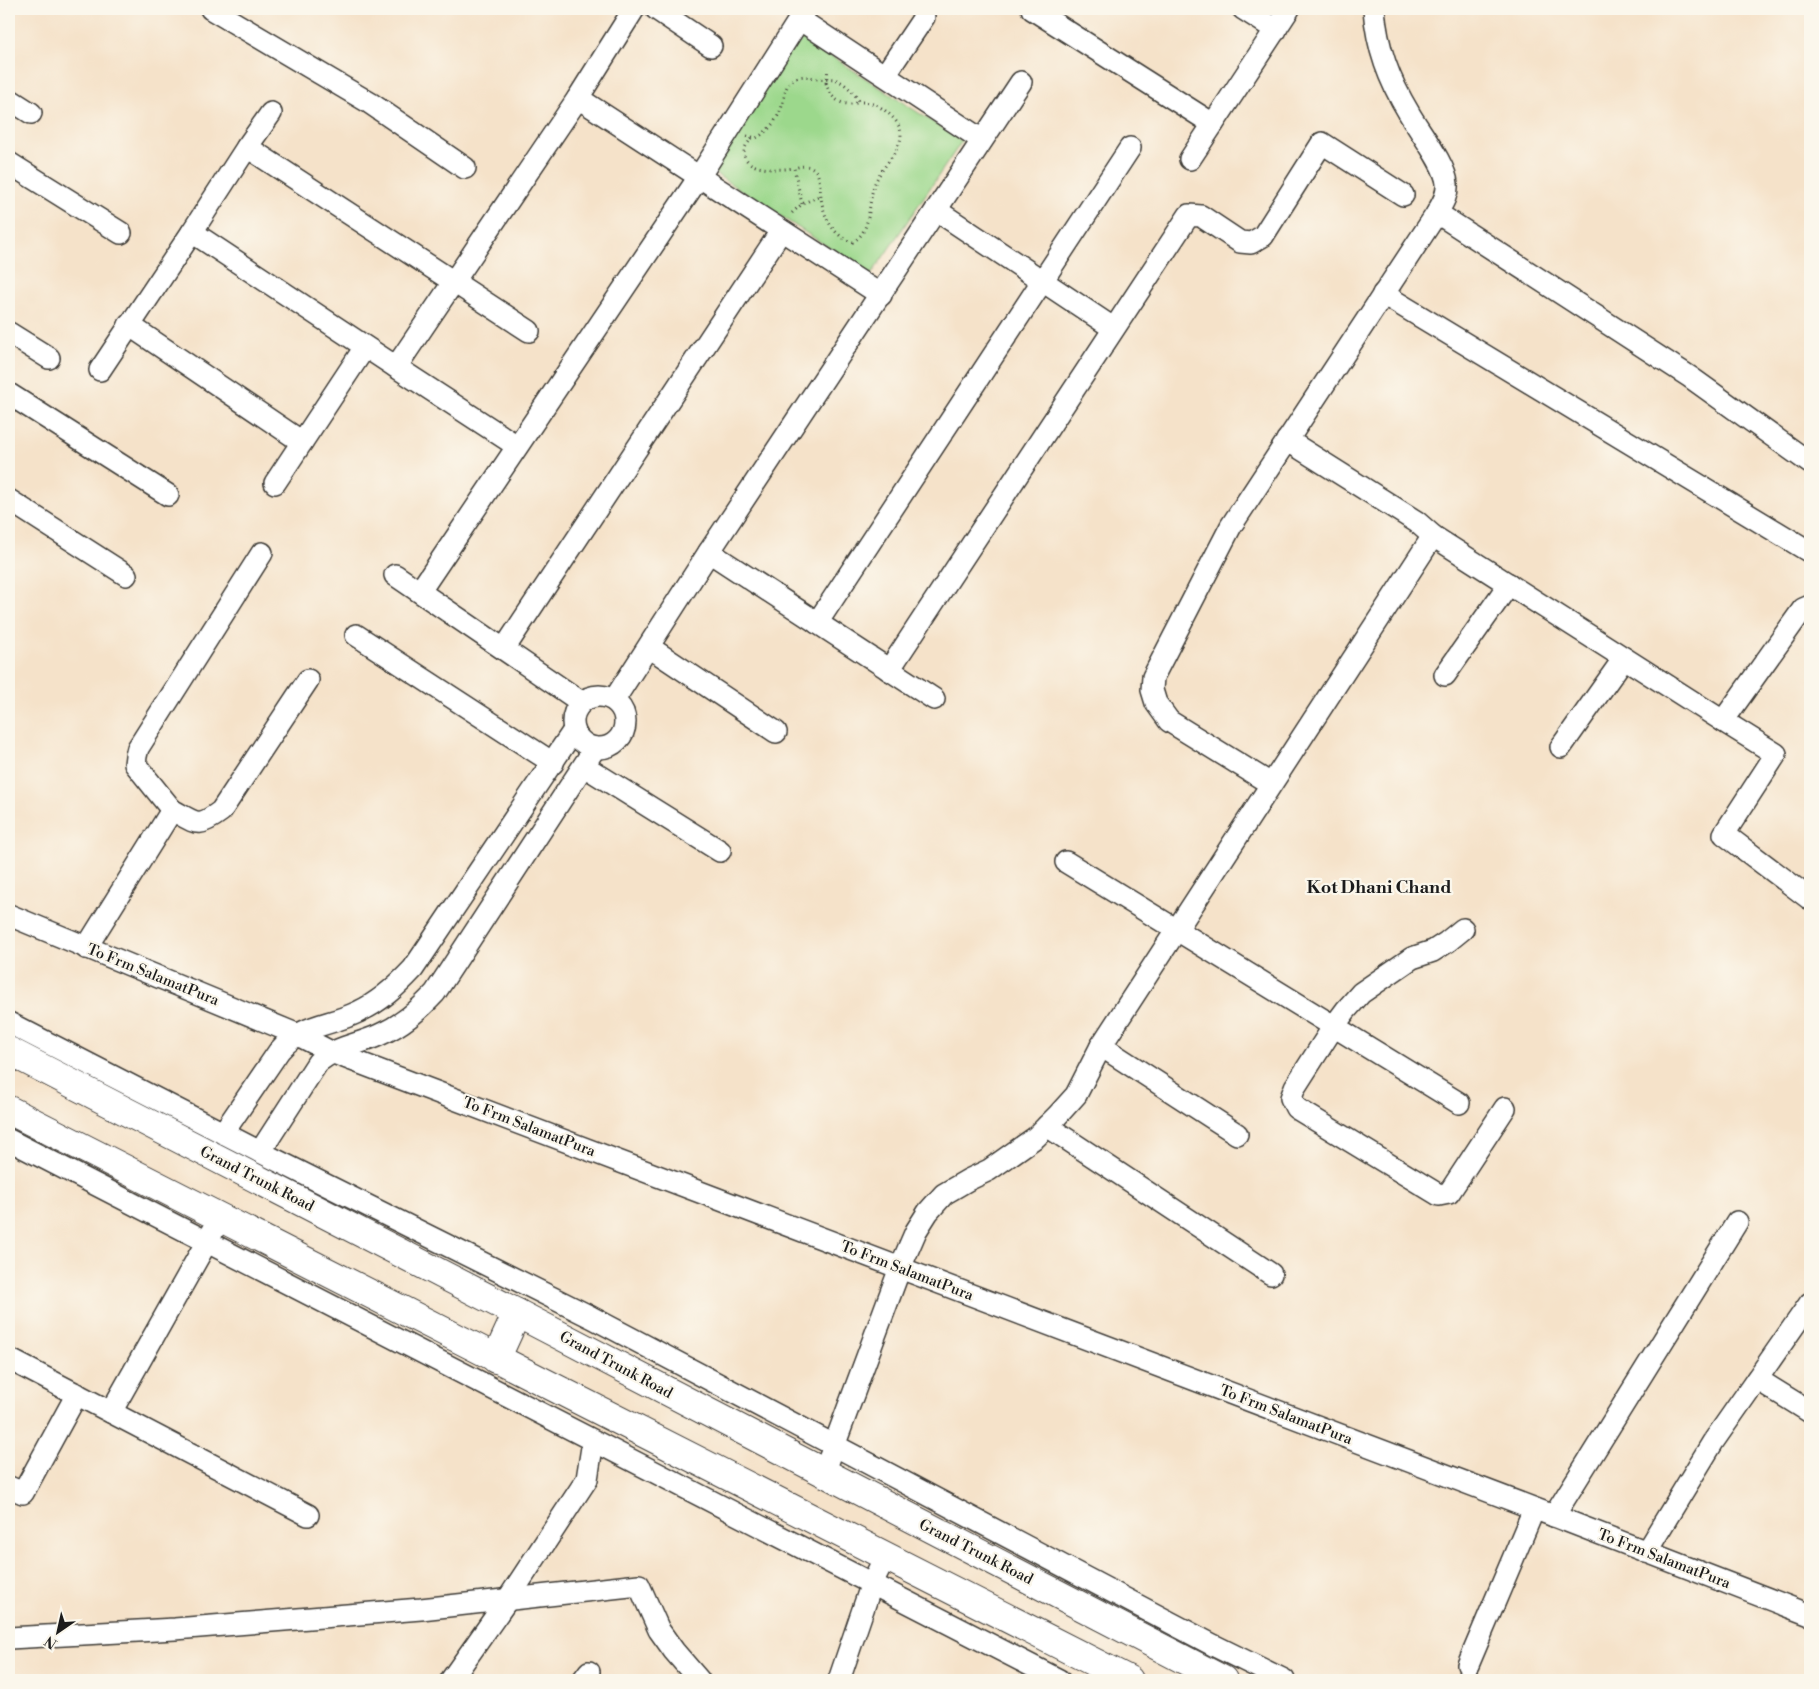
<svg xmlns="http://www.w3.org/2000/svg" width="1819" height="1689" font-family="'Libre Bodoni',serif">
<rect width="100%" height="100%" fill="#fbf7ec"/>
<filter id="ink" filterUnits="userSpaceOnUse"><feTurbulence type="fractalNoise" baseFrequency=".02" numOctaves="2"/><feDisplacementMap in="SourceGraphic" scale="10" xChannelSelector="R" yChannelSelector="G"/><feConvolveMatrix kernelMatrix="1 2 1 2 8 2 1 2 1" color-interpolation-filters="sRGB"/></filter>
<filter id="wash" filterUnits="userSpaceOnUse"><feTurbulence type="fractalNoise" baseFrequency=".0096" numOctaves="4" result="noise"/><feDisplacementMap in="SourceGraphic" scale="20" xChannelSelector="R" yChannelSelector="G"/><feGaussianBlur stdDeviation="1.12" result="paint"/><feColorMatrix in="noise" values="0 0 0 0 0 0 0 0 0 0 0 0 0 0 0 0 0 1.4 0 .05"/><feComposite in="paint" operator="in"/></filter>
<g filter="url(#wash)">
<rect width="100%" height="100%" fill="#f5e2c9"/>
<path fill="#9cd88c" stroke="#5c7a54" d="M799,35L962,141L871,275L711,171Z"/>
</g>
<g filter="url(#ink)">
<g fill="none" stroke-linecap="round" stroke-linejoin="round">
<defs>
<g id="street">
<path d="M211,9L370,103L465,168"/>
<path d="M634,9L578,98L881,295"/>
<path d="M656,9L711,46"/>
<path d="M1032,9L1213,124"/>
<path d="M1243,9L1276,30"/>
<path d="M799,19L982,140"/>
<path d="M885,75L924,17"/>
<path d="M9,99L31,113"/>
<path d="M271,113L247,147L529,331"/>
<path d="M1190,159L1289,9"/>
<path d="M9,163L121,233"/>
<path d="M936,210L1113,328"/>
<path d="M1437,213L1690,377L1810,463"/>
<path d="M192,232L247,147"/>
<path d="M1383,294L1810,552"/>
<path d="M129,325L302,442"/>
<path d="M9,333L49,358"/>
<path d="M396,367L517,446"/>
<path d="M100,370L192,232L396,367L578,98"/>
<path d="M9,394L168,495"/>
<path d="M1287,440L1417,522L1433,536"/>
<path d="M275,483L365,347"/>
<path d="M9,500L126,575"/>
<path d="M709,552L934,699"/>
<path d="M395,575L581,702"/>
<path d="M420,591L699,177L806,9"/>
<path d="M817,623L1130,148"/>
<path d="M356,635L553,763"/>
<path d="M649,647L776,732"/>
<path d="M504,649L781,231"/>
<path d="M889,670L1189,215L1201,216L1240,242L1251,243L1263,236L1322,143L1403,195"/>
<path d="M1445,675L1509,584"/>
<circle cx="599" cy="722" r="26"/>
<path d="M614,700L709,552L1021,82"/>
<path d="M1723,721L1776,754L1724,834L1810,899"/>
<path d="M1561,747L1624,658"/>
<path d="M584,766L720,851"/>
<path d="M1271,784L1169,721L1156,703L1152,690L1153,677L1231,526L1437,213C1442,204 1448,195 1447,184C1446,165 1419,131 1409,113C1389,80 1377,48 1374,9"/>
<path d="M172,810L135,764L136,756L138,748L262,553"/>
<path d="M1066,862L1459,1103"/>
<path d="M9,915L296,1034L331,1052L423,1087L1554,1516L1810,1615"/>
<path d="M1463,929L1447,942L1433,951L1412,958L1361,993L1346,1010L1334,1026L1295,1087L1291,1098L1296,1108L1439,1195L1449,1193L1505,1108"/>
<path d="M86,948L172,810C197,823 197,829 221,811L308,680"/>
<path d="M9,1023L260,1152L591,1317L1213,1645L1284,1680"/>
<path d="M1101,1046L1237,1134"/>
<path d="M1047,1126L1271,1274"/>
<path d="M223,1133L279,1051C303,1023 327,1027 358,1012C380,1002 397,986 413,969L574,730"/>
<path d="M9,1140L1059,1680"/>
<path d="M260,1152L318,1062C340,1045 355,1046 379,1035C402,1025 418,1011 435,993L595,748"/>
<path d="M9,1359L308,1515"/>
<path d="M1757,1379L1810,1412"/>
<path d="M111,1412L214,1229"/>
<path d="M824,1473L900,1268L916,1231L928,1212L944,1194L968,1180L989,1170L1036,1137L1057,1116L1076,1095L1101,1046L1433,536L1723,721L1803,609L1810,606"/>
<path d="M9,1487L23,1493L77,1394"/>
<path d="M1554,1516L1737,1222"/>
<path d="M1646,1552L1713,1442L1810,1303"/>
<path d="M9,1638L175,1629L421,1609L639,1585L659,1630L674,1651L699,1680"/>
<path d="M1468,1665L1534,1509"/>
<path d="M451,1680L508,1599L587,1479L593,1441"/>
<path d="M583,1680L589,1672"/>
<path d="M839,1680L872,1583L885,1557"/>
</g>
<g id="highway">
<path d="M9,1051L517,1313L1223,1680"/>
<path d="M9,1110L1129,1680"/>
<path d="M496,1359L517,1313"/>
</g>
</defs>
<use href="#street" stroke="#3d3a36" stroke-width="24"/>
<use href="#highway" stroke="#3d3a36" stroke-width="30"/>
<g stroke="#3d3a36" stroke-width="3" stroke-dasharray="1 4" stroke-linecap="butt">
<path d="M826,83C831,100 843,108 860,102"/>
<path d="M747,136L756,138C767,133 777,120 781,109C786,96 783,81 799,77C806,75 812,78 818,79C824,80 829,78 834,79C845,82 854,93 860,102C872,102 880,106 888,113C919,139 886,157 875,183C867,202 873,230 853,242C834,238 823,216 821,197C819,179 821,160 794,168L802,204"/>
<path d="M752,138C749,142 744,147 744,152C744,172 782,170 794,168"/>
<path d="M792,213L802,204L821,195"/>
</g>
<use href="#street" stroke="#fff" stroke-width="21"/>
<use href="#highway" stroke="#fff" stroke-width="28"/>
<path stroke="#3d3a36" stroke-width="3" stroke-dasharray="1 4" stroke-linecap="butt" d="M826,83L828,69"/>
</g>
</g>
<g text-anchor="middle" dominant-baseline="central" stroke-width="4.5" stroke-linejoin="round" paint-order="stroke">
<g font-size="15" fill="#1c1c1c" stroke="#fbf7ec">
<text transform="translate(153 975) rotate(22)">To Frm SalamatPura</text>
<text transform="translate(529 1127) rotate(21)">To Frm SalamatPura</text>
<text transform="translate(257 1179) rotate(27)">Grand Trunk Road</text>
<text transform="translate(907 1271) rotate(21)">To Frm SalamatPura</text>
<text transform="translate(616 1365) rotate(28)">Grand Trunk Road</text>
<text transform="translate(1286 1415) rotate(21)">To Frm SalamatPura</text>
<text transform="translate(976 1552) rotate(27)">Grand Trunk Road</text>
<text transform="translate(1664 1559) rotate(21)">To Frm SalamatPura</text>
</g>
<g font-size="18" font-weight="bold" fill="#1c1c1c" stroke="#fbf7ec">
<text x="1379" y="887">Kot Dhani Chand</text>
</g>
</g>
<rect width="1819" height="1689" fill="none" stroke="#fbf7ec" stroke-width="30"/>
<g transform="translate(58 1632) rotate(214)" stroke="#fbf7ec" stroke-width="4" paint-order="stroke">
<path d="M0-4L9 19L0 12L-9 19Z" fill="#1c1c1c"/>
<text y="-8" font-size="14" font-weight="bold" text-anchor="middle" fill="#1c1c1c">N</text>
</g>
</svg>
